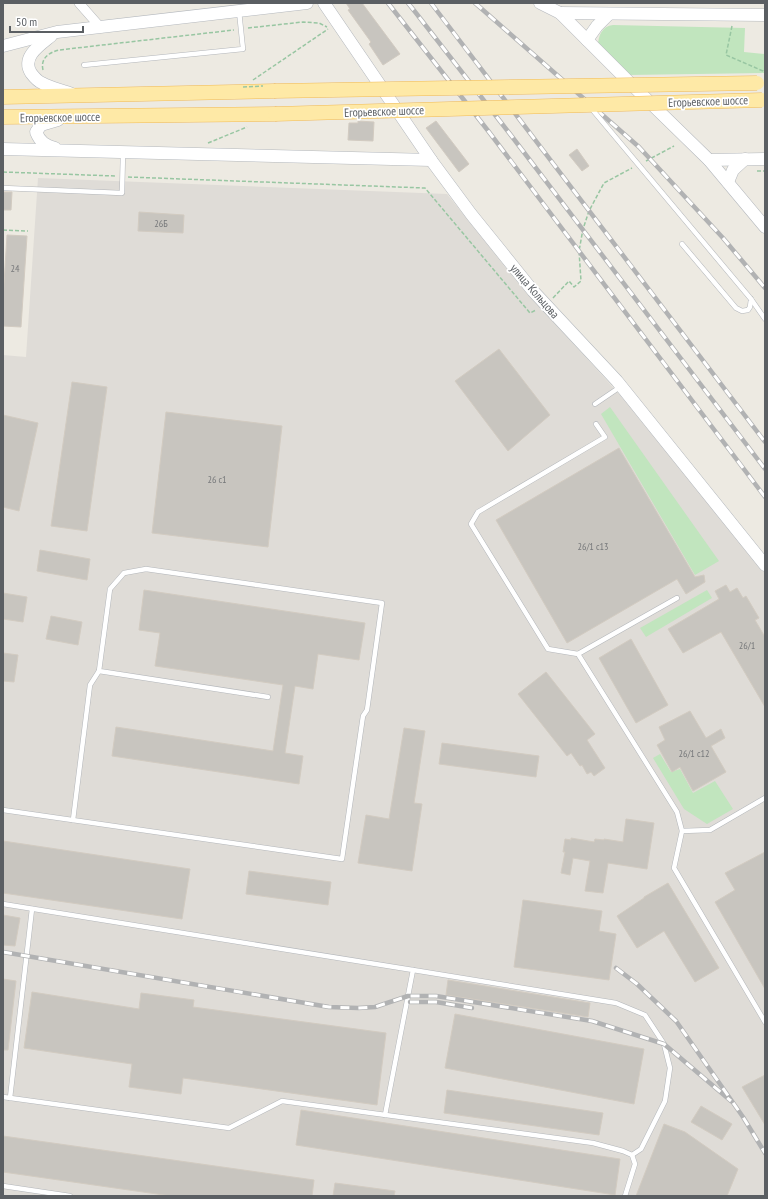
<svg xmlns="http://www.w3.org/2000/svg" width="768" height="1199" font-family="'PT Sans Narrow',sans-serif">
<rect width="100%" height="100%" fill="#edeae2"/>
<path fill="#dfdcd7" d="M38,178L447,194L518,283L620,395L765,573V1196H3V355L26,357Z"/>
<g fill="#c1e5be">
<path d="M613,25L745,28L744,52L765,54V73L628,75L598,46C598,36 602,26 613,25Z"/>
<path d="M610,407L719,561L695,575L601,414Z"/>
<path d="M707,590L712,598L646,637L640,628Z"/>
<path d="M660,754L671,772L680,769L693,793L715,781L733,809L707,824L684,809L653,758Z"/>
</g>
<g fill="#c8c5bf" stroke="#d2cbc1">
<path d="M346,3H362L400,54L383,65L369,44L371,42L348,10L350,9Z"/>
<path d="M358,121L374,122L373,141L348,140L349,123H358Z"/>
<path d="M436,121L469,164L459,172L426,128Z"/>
<path d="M577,149L589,166L582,171L569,155Z"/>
<path d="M3,192H12L11,210H3Z"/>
<path d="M139,212L184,215L183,233L138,231Z"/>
<path d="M7,235L27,236L21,327L3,326V300Z"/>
<path d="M499,349L550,415L508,451L455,381Z"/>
<path d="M72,382L107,387L87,531L51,526Z"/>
<path d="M166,412L282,426L268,547L152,533Z"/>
<path d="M3,415L38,423L19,511L3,507Z"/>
<path d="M619,448L695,577L704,575L705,582L686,594L677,579L567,643L496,520Z"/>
<path d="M40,550L90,559L87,580L37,571Z"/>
<path d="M726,585L730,592L737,588L743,598L746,596L759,618L755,620L765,637V707L721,632L683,653L668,629L719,599L715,591Z"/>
<path d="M144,590L365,623L359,660L318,654L313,689L295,686L285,753L303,756L299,784L112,756L116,727L273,751L283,685L155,666L160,633L139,630Z"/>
<path d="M3,593L27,597L23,622L3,619Z"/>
<path d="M51,616L82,622L78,645L46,639Z"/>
<path d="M631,639L668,705L636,723L599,658Z"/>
<path d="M3,653L18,655L14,682L3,681Z"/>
<path d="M546,672L595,734L587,740L605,768L594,776L591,772L587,774L582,765L580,766L571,753L567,756L518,694Z"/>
<path d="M690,711L706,738L721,729L725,738L711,746L726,772L693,791L680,767L672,772L657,745L665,740L659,727Z"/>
<path d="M404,728L425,731L414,803L422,804L412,871L358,863L366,815L389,819Z"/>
<path d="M442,743L539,756L536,777L439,764Z"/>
<path d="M626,819L654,823L647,869L608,863L603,893L585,891L590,861L573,858L570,875L561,873L565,852H563L565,839L571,840V838L594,842L595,839L604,840V839L623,842Z"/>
<path d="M3,841L190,869L182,919L3,893Z"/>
<path d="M765,852V989L715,902L735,890L725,873Z"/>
<path d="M249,871L331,882L328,905L246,894Z"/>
<path d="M668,883L719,968L695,982L664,931L637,948L617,916L644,898V897Z"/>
<path d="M523,900L602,911L599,931L616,934L609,980L514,967Z"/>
<path d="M3,915L20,918L15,946L3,945Z"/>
<path d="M3,979L16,981L8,1050H3Z"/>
<path d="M448,980L590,1003L588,1017L446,995Z"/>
<path d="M32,992L139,1009L141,993L194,1000L193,1007L386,1033L377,1105L183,1078L181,1094L129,1087L132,1064L24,1048Z"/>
<path d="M455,1014L644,1049L634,1104L445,1068Z"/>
<path d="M765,1075V1125L742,1087Z"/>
<path d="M447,1090L603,1113L599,1135L444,1113Z"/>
<path d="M701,1106L732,1124L722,1140L691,1122Z"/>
<path d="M301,1110L620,1159L615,1195L296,1145Z"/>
<path d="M664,1124L685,1132L738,1169L727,1196H636Z"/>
<path d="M3,1136L314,1180L312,1196H171L3,1172Z"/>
<path d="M335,1183L395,1191L394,1196H333Z"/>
</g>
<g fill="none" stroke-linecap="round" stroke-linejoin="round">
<defs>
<g id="lane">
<path d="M84,65L243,49L239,11"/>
<path d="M3,188L122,193L123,153"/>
<path d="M682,244L736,308L742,311L748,310L750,307L751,299"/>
<path d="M751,299L765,319"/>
<path d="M595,404L620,387"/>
<path d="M596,424L605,437L478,512L471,524L548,649L578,654L677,812L682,831L674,868L765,1022"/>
<path d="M578,654L677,598"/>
<path d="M3,810L342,859L363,716L367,710L382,603L146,569L124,573L110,589L99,671L268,697"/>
<path d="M73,820L90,685L99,671"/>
<path d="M682,831L710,830L765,798"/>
<path d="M3,904L413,970L385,1115"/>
<path d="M413,970L616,1003L645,1015L664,1044L670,1068L665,1101L641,1149L632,1155"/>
<path d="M3,1097L229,1128L282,1101L593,1143L623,1151L632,1155L635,1164L625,1196"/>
<path d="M10,1098L32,909"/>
<path d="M3,1186L70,1196"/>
</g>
<path id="street" d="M79,3L101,28"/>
<g id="secondary">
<path d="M324,3L431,160L471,214L533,291L617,381L765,565"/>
<path d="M540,3L560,13L630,83L709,160L765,227"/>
<path d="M560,13L765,15"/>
<path d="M51,36C40,45 21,57 31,73C34,77 37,81 42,83C51,88 62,90 72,94"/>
<path d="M587,40L597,26L609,14"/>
<path d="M3,46L57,32L307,3"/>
<path d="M55,148C45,145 40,142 36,132L41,125L58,120"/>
<path d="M3,149L431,160"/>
<path d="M709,160L765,159"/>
<path d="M728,182L733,170L745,159"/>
</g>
<g id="primary">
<path d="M3,97L274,91"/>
<path d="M3,117L275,114"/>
</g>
</defs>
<use href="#lane" stroke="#b3b6ba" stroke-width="5.5"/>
<use href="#street" stroke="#b3b6ba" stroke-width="10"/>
<use href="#secondary" stroke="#b4b8bd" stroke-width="13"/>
<use href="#primary" stroke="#f0ba58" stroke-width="15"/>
<g stroke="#98c6a2" stroke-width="1.5" stroke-dasharray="4 2" stroke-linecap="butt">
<path d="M732,26L726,55L763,71V73"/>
<path d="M248,28L303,22L319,23L327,27"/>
<path d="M43,70C40,58 50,52 59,50L234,30"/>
<path d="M253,80L328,29"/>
<path d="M208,143L247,127"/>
<path d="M646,161L674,146"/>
<path d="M757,171H765"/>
<path d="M3,172L115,176"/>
<path d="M128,177L425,188L530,313L536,310"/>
<path d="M3,230L28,231"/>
<path d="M553,298L569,281L574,287L581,281L579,251L583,229L589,211L604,183L632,168"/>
</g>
<use href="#lane" stroke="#fff" stroke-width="4.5"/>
<use href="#street" stroke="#fff" stroke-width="9"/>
<use href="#secondary" stroke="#fff" stroke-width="12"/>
<use href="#primary" stroke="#fee9a6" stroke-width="14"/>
<defs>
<g id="rail">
<path d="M388,3L489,132L765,497"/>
<path d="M408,3L416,13L510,134L765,469"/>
<path d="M431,3L765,442"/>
<path d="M475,3L639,147L723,238L765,288"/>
<path d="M3,952L329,1007L358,1008L375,1007L408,996H436L592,1021L664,1044L731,1101"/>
<path d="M616,968L637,984L676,1021L743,1117L765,1153"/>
<path d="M410,1002H436L472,1008"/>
</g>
</defs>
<use href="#rail" stroke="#b1b2b3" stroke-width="4.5"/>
<use href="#rail" stroke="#fff" stroke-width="3" stroke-dasharray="9" stroke-linecap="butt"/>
<defs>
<path id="lane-bridge" d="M591,108L751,299"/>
<g id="primary-bridge">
<path d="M274,91L757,83"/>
<path d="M275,114L762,100"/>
</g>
</defs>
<use href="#lane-bridge" stroke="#b3b6ba" stroke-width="5.5" stroke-linecap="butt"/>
<use href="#primary-bridge" stroke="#f0ba58" stroke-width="15" stroke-linecap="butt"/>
<path stroke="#98c6a2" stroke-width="1.5" stroke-dasharray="4 2" stroke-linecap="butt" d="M243,87L263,86"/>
<use href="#lane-bridge" stroke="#fff" stroke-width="4.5"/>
<use href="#primary-bridge" stroke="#fee9a6" stroke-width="14"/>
</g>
<g text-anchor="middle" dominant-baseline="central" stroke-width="3.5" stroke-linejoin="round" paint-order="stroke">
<g font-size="10" fill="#76787a">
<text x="161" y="223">26Б</text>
<text x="15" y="268">24</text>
<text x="217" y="479">26 с1</text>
<text x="593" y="546">26/1 с13</text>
<text x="747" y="645">26/1</text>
<text x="694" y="753">26/1 с12</text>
</g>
<g font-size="12" fill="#5b5f63" stroke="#fff">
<text transform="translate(708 101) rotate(-2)">Егорьевское шоссе</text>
<text transform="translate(384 111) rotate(-2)">Егорьевское шоссе</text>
<text transform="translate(60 117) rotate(-1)">Егорьевское шоссе</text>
<text transform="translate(535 291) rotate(49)">улица Кольцова</text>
</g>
</g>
<rect width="768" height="1199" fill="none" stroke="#5b5f63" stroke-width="8"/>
<path d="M10 26v6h73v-6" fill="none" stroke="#5b5f63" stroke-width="2"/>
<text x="16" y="26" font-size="12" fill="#5b5f63" stroke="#ffffff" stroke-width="3" paint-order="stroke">50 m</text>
</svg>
